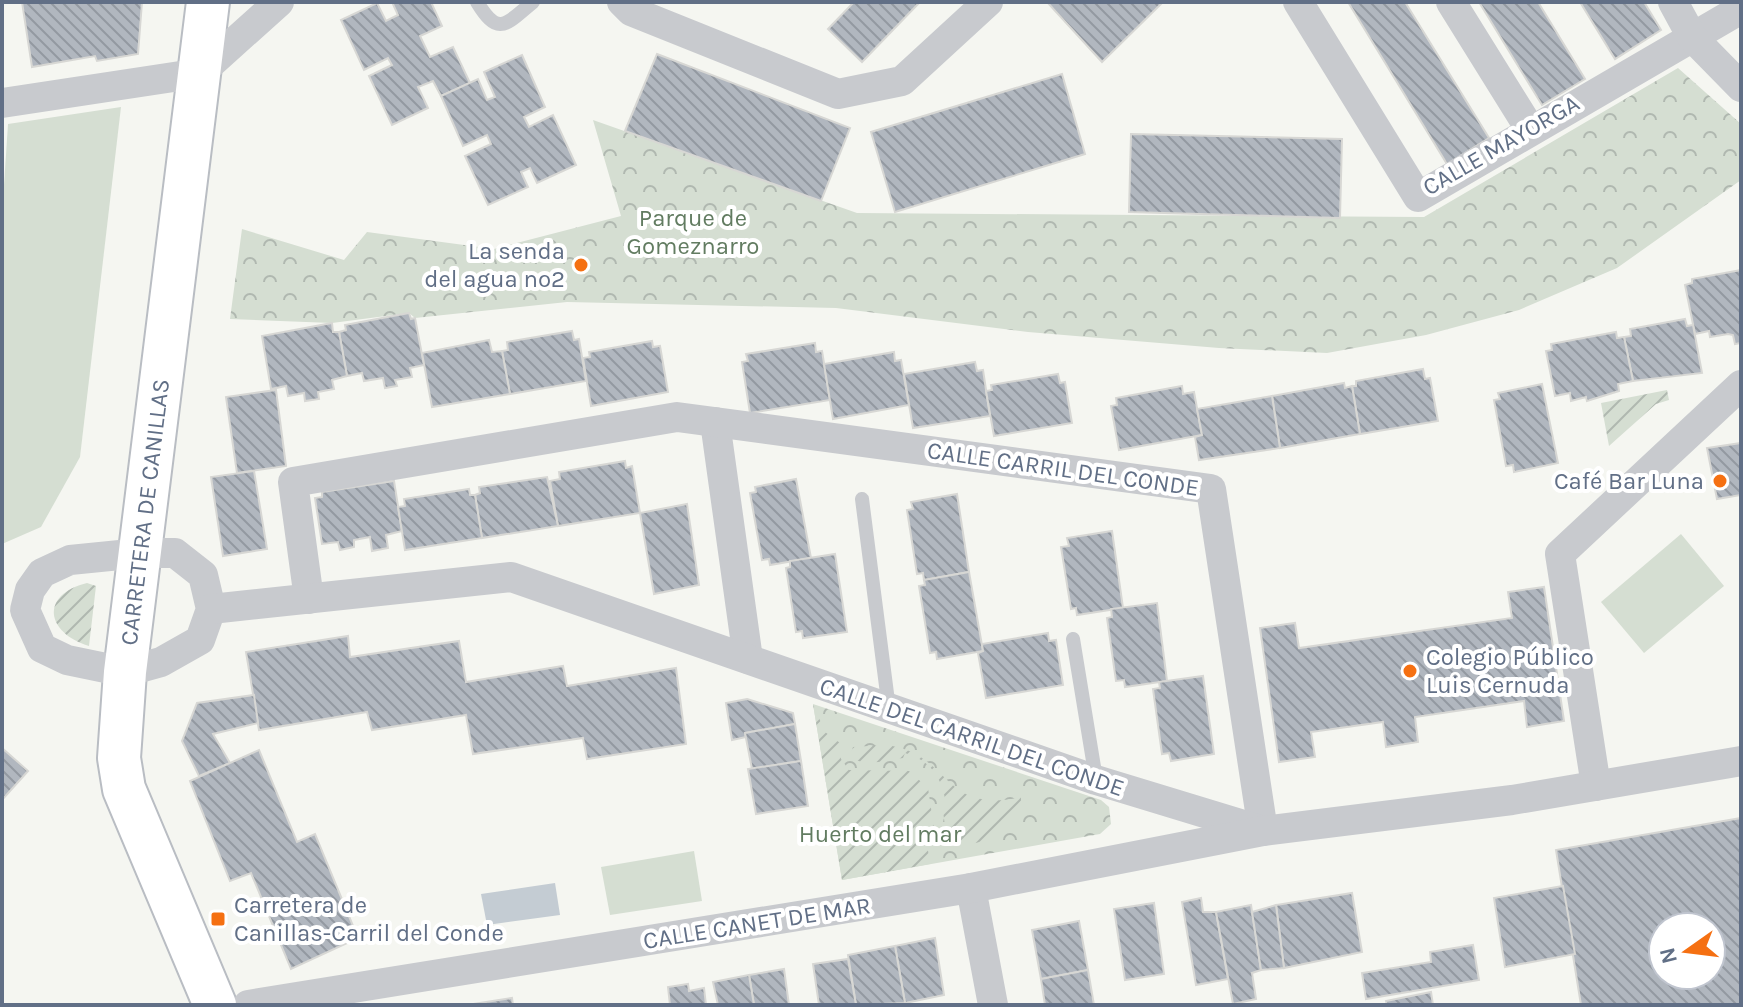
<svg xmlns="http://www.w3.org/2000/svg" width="1743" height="1007" font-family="Karla,sans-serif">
<defs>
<pattern id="forest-crowns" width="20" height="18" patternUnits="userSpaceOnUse" patternTransform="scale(2)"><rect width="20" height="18" fill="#d5ded2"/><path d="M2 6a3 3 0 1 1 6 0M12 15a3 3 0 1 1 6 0" fill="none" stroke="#b0b8b0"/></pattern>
<pattern id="garden-furrows" width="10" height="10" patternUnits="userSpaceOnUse" patternTransform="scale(2)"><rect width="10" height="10" fill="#d5ded2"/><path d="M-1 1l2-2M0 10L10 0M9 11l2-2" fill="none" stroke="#b0b8b0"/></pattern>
<pattern id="building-back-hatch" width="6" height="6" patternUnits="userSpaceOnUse" patternTransform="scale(2)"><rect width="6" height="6" fill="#b1b7bf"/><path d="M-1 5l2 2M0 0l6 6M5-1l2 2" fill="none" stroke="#9399a1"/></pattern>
</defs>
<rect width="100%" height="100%" fill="#f5f6f1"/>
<g fill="#d5ded2">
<path d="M121,107L80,457L41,527L2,544V216L8,124Z"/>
<path d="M1681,534L1724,586L1644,653L1601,602Z"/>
<path d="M694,851L702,901L610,915L601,867Z"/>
</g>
<g fill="url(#forest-crowns)">
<path d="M1678,68L1741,124V180L1617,268L1519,310L1426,335L1327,353L1219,348L1028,332L836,308L567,302L415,318L409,313L332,323L230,319L242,229L344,260L367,232L494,249L621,216L593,120L857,213L1424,217Z"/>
<path d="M813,704L1101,800L1109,807L1111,824L1100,834L842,880Z"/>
</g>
<g fill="url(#garden-furrows)">
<path d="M1667,390L1669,400L1656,404L1609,446L1601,403Z"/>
<path d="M87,583L96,586L89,646C46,633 39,595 87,583Z"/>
<path d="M813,704L825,732L840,743L841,759L849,770L909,771L928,788L935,835L926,837L930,864L842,880Z"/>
<path d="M885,745C952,752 939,815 1021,797V801L1004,822L1007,826C989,840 976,846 952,845L947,841L943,811L947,810C943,781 935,762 905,753L903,758C887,760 862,768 850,756L853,747Z"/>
</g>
<path fill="#c4ccd3" d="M555,883L560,915L487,925L481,894Z"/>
<g fill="url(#building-back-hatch)" stroke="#d7d7d4" stroke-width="2" fill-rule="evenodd">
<path d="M22,2H142L138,54L97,61L95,56L32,67Z"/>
<path d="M392,2H431L442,26L420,36L430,57L453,47L470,83L441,96L433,81L418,87L428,108L392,125L369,76L392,65L388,58L364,70L341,20L377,3L386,21L398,15Z"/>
<path d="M854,2H920L862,62L828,29Z"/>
<path d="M1047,2H1163L1102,62Z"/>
<path d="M1348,2H1405L1489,138L1447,164Z"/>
<path d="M1479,2H1538L1585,79L1542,105Z"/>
<path d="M1580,2H1644L1661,30L1615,59Z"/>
<path d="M657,54L850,128L821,201L625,131Z"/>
<path d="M522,55L545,107L524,117L529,127L553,115L576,165L537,183L530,168L521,172L528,187L488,205L465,156L491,144L487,135L463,146L441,96L478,79L487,100L495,97L484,72Z"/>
<path d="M1062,74L1085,154L895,212L871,132Z"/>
<path d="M1131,134L1342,139L1340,218L1129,212Z"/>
<path d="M1741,270V343L1735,344L1733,335L1728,334L1710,337L1709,331L1695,334L1685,285L1692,283V279Z"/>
<path d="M409,313L411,319L415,318L424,365L410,368L412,377L395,380L397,386L385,388L383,378L364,381L362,373L347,376L339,332L346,330L345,325Z"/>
<path d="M1685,319L1687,326L1693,325L1702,373L1633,381L1624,337L1631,336L1630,329Z"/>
<path d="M332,323L333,332H339L347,376L332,380L334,389L318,392L319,399L305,401L304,393L288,396L286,386L271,389L262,336Z"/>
<path d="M572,331L574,340L579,339L586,381L510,394L502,351L508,350L507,342Z"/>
<path d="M1616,332L1617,338L1624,337L1633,381L1618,384L1619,391L1587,401L1586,397L1571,401L1570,393L1555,396L1546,351L1552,350L1551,344Z"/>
<path d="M489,340L492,352L502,351L510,394L432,407L422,353Z"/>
<path d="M652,341L653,347L660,346L668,392L591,406L583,358L590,357L589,352Z"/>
<path d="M815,343L816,352L822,351L830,400L750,413L742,362L748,361L746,354Z"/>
<path d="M894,352L895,361L901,360L909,405L833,419L824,364Z"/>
<path d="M975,362L977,371L983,370L990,416L913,428L904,374Z"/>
<path d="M1423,369L1425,379L1430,378L1438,421L1360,434L1352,386H1356V381Z"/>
<path d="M1058,374L1060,383L1065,382L1072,423L994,436L986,391L992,390L991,385Z"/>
<path d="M1344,383L1345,388L1352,386L1360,434L1280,448L1272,396Z"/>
<path d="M1542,384L1558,463L1514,472L1513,465L1506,466L1494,400L1500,399L1498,393Z"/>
<path d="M1182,386L1183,394L1194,392L1202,435L1119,450L1111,406L1117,405L1116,398Z"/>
<path d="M276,390L286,466L237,473L226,397Z"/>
<path d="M1272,396L1280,448L1199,460L1195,437L1202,435L1197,409Z"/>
<path d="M1741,443V495L1717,499L1707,448Z"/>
<path d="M625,461L626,468L632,466L640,513L558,526L550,481L560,479L559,472Z"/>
<path d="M254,471L267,549L223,556L211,477Z"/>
<path d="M547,477L558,526L482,538L475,495L480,493L479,487Z"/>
<path d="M796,479L811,558L770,565L769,559L762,560L750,493L756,492L755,487Z"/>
<path d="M394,481L402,531L386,535L388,548L372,551L370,537L354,540V547L340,550L338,542L322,544L315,498L322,497V492Z"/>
<path d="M469,489L470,495H475L482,538L405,550L398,507L405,506L404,499Z"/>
<path d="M957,494L969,572L924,580L923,573L917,574L907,510L913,509L911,502Z"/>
<path d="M687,504L699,585L654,594L640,513Z"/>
<path d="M1112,531L1123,608L1077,615L1076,608L1071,609L1061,547L1069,546L1067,538Z"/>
<path d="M835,554L847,632L803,638L802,631L796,632L786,568L790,567V561Z"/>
<path d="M969,572L983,651L937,659L936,652L930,653L919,586L925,585L924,580Z"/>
<path d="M1544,587L1564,721L1527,727L1524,701L1415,717L1418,742L1386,747L1383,722L1311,732L1315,757L1279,762L1260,628L1295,623L1299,648L1512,618L1508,592Z"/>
<path d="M1157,603L1167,681L1125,687L1124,680L1116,681L1107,618L1112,617L1111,609Z"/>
<path d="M1048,633L1049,641L1056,640L1063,685L986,698L978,653L983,651L982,644Z"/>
<path d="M348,636L350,657L459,641L466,682L563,666L567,686L676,668L686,744L587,759L583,738L473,754L466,715L372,730L367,712L259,730L246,652Z"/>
<path d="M1203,676L1214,754L1171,761L1169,753L1162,754L1153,689L1160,688L1159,682Z"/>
<path d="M254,695L258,723L213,734L230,763L199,776L182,741L197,703Z"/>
<path d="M747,699L793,713L795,724L745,733L746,737L732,740L726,703Z"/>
<path d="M795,724L801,761L752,769L745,733Z"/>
<path d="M2,748L28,771L2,800Z"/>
<path d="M259,750L297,842L315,834L358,938L291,969L251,873L230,881L190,781Z"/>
<path d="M801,761L808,806L756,814L748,769Z"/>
<path d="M1741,818V1005H1581L1556,850ZM1663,927H1711V975H1663Z"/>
<path d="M1563,886L1575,954L1505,967L1494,898Z"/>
<path d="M1352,893L1362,952L1284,968L1276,905Z"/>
<path d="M1201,898L1203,912H1216L1228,979L1196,985L1182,902Z"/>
<path d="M1154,903L1164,974L1125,980L1114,909Z"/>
<path d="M1251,905L1261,970L1252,973L1256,999L1233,1004L1216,912Z"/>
<path d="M1276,905L1284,968L1261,970L1252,912Z"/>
<path d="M1079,921L1088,970L1041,979L1032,930Z"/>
<path d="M935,938L944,995L905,1003L895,946Z"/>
<path d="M1473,945L1479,980L1366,999L1362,973L1431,962L1430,952Z"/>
<path d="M895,946L905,1003L856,1005L848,955Z"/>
<path d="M848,959L856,1005H819L813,964Z"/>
<path d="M784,969L789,1005H754L749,975Z"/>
<path d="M1088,970L1094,1005H1045L1041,979Z"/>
<path d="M749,975L754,1005H718L713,982Z"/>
<path d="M688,984L689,991L704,988L706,1005H670L668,987Z"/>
<path d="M1431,992L1433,1005H1387L1386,1001Z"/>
<path d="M512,998L513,1005H467Z"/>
</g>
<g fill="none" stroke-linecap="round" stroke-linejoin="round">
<defs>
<path id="secondary" d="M208,2L125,672L119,758L124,789L215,1005"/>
</defs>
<use href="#secondary" stroke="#b9bdc3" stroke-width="46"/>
<g stroke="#c8cace" stroke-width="14">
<path d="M477,2C499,38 506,24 533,2"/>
<path d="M862,499L889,709"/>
<path d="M1073,639L1096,779"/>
</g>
<g stroke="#c8cace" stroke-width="30">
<path d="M622,2L631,11L838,94L902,81L988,2"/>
<path d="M1298,2L1418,197L1741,9"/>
<path d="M1451,2L1530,129"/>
<path d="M1673,2L1692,37L1741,87"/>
<path d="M2,103L200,73L279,2"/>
<path d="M715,422L748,659"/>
<path d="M140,553H175L203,575L211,609L200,640L161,662L125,672L67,660L42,648L25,610L30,590L42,573L70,560Z"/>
<path d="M309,599L293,482L677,417L1211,489L1263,831"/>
<path d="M211,609L511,577L1096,780L1257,829"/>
<path d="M1596,786L1560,554L1741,385"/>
<path d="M971,888L993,1005"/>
<path d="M248,1005L971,888L1263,831L1512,800L1741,761"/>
</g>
<use href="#secondary" stroke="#fff" stroke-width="42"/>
</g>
<g fill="#f57012" stroke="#fff" stroke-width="3">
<circle cx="581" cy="265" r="8"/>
<circle cx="1720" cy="481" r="8"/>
<circle cx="1410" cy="671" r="8"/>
<rect x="210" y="911" width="16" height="16" rx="4"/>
</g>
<g text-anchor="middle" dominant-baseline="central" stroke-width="8" stroke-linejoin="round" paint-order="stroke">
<g font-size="24" fill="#616f86" stroke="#fff">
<text transform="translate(1501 145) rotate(-30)">CALLE MAYORGA</text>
<text transform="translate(1063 469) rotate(8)">CALLE CARRIL DEL CONDE</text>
<text transform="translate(145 512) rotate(-83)">CARRETERA DE CANILLAS</text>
<text transform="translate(972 737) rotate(19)">CALLE DEL CARRIL DEL CONDE</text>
<text transform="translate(757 923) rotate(-9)">CALLE CANET DE MAR</text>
</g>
<g font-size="24" fill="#627c61" stroke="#fff">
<text x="693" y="218">Parque de<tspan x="693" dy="28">Gomeznarro</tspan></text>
<text x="880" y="834">Huerto del mar</text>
</g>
<g font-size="24" fill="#616f86" stroke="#fff" text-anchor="end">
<text x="565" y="251">La senda<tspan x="565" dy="28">del agua nº2</tspan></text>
<text x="1704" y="481">Café Bar Luna</text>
<text x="1426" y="657" text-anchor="start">Colegio Público<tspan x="1426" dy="28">Luis Cernuda</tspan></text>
<text x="234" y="905" text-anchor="start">Carretera de<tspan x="234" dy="28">Canillas-Carril del Conde</tspan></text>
</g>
</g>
<rect width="1743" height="1007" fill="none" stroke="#616f86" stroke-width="8"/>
<g transform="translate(1687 951) rotate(256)"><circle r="38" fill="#ffffff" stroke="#c0c5cf" stroke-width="2"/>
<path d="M0-6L14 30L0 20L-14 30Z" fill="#f57012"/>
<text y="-12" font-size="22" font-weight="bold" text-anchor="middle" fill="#616f86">N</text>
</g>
</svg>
